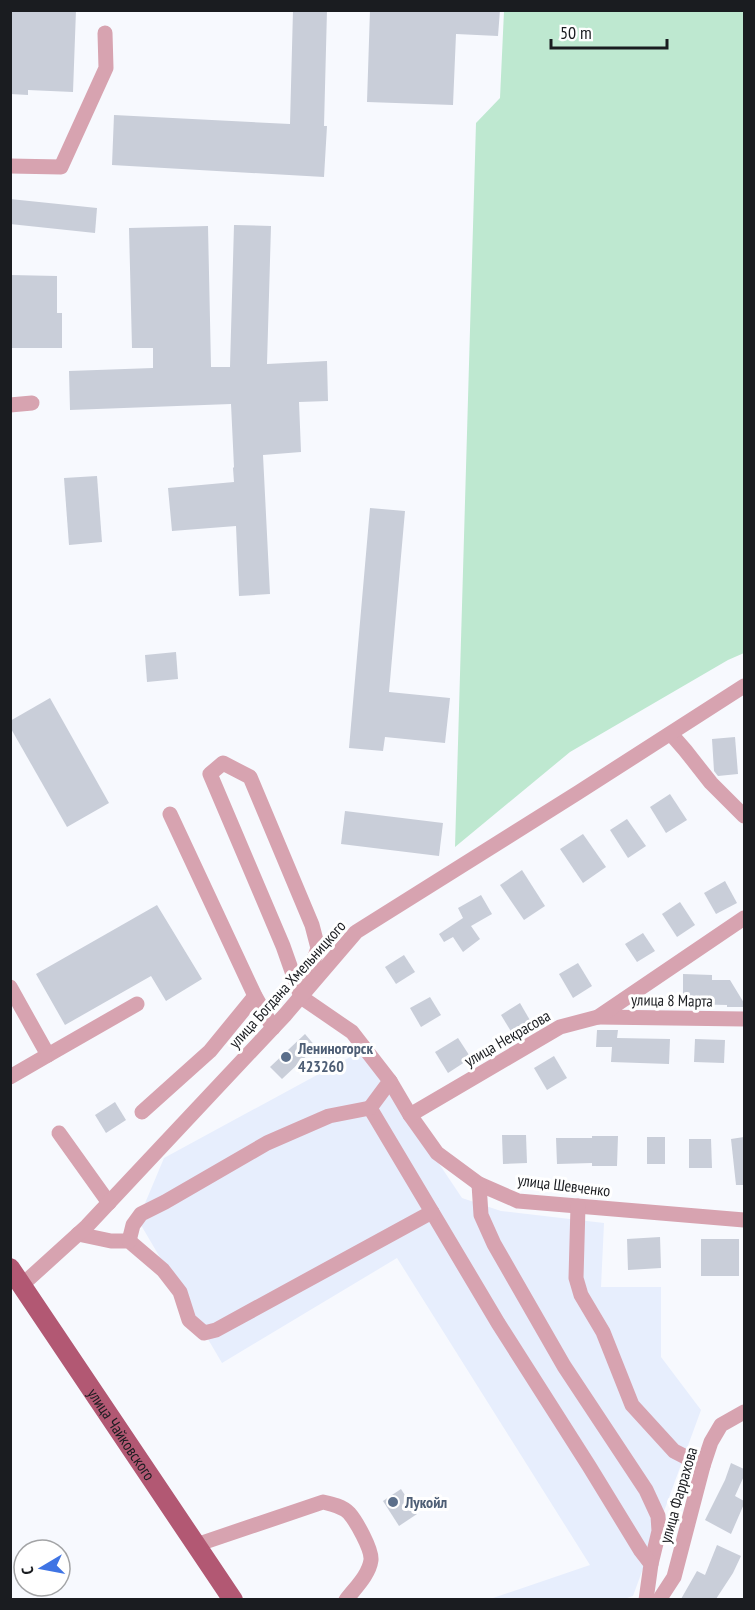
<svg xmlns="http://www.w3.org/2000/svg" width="755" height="1610" font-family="'PT Sans Narrow',sans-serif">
<rect width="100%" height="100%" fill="#f7f9fe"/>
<path fill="#e7eefd" d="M363,1050L462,1198L501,1211L604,1223L601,1287H661V1357L701,1410L633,1596L621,1600L490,1599L590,1565L397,1258L222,1363L138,1220L164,1158Z"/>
<path fill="#bee8d0" d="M504,11H744V653L728,660L570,752L455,847L476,123L500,98Z"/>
<g fill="#c9ced9">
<path d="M10,10H76L73,92L28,90V95L10,94Z"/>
<path d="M293,10H327L324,126H327L324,177L112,165L114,115L290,124Z"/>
<path d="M370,10H500L498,36L456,34L453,105L367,102Z"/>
<path d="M10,199L97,208L95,233L10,224Z"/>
<path d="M234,225L271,226L267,364L327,361L328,401L299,402L301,452L263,455L270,594L239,596L236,526L172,531L168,488L234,482L233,468L234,467L231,404L70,410L69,371L153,368V348H132L129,228L208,226L211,367H230Z"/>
<path d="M10,275L57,276V313H62V348H10Z"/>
<path d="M97,476L102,542L69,545L64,478Z"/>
<path d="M370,508L405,511L389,692L450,698L445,743L385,737L383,751L349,748Z"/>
<path d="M176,652L178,679L147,682L145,655Z"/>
<path d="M50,698L109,803L67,827L10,727V721Z"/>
<path d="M735,737L738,774L718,776L714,771L712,739Z"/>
<path d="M670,794L687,820L666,833L650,807Z"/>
<path d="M345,811L443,823L439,856L341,844Z"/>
<path d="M627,819L646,846L628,858L610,830Z"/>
<path d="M583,834L606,867L583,883L560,849Z"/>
<path d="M522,870L545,906L524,920L500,885Z"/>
<path d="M725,881L737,903L716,914L704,893Z"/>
<path d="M481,895L492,914L471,926L480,939L463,952L453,937L444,942L439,934L463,918L458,908Z"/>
<path d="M680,902L695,925L677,937L662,914Z"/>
<path d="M157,905L202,979L166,1001L151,976L65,1025L36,974Z"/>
<path d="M643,933L655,951L637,962L625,944Z"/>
<path d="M404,955L415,972L396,984L385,967Z"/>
<path d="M578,963L592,986L573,998L559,974Z"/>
<path d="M683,974L712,975V980H730L744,1003V1007H727V1005L683,1004Z"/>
<path d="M430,997L441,1015L421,1027L410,1008Z"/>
<path d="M520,1003L531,1022L512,1033L501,1015Z"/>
<path d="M597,1030H618L617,1038L670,1039L669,1064L611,1062L612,1047H596Z"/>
<path d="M305,1034L316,1047L282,1079L270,1067Z"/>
<path d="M458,1038L471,1058L448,1073L435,1052Z"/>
<path d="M695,1039L725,1040L724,1063L694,1062Z"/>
<path d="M554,1056L567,1078L547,1090L534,1068Z"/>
<path d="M115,1102L126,1120L106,1133L95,1115Z"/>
<path d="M502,1135H526L527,1163L503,1164Z"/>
<path d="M592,1136H618L617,1166H592V1163L557,1164L556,1138H592Z"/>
<rect x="647" y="1137" width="18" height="27"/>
<path d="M744,1137V1185H736L731,1139Z"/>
<path d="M689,1139H711L712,1168H689Z"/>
<path d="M660,1237L661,1268L628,1270L627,1239Z"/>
<rect x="701" y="1239" width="38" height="37"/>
<path d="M731,1463L744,1469V1476L735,1496L744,1501V1504L731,1534L705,1520L725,1480Z"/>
<path d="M401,1489L417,1514L399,1526L383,1501Z"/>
<path d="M717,1545L741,1556L733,1573L716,1599H681L697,1571L705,1575Z"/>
</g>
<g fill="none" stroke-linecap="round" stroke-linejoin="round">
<g stroke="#d7a3b0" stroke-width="15">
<path d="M10,166L61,167L106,68L105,33"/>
<path d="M10,405L32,403"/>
<path d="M671,734L685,750L711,783L744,816"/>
<path d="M170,814L255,996L273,1028"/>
<path d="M10,987L48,1055L10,1077"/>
<path d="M598,1017L744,1019"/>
<path d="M48,1055L137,1004"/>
<path d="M390,1081L410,1115L437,1153L479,1184L518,1201L744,1220"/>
<path d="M142,1112L210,1051L255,996"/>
<path d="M410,1115L560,1027L598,1017L744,918"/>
<path d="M59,1133L109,1203"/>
<path d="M479,1184L481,1215L494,1244L564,1366L646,1490L658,1516L659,1531L651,1564"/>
<path d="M578,1206L576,1278L581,1295L603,1332L632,1405L674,1451L703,1466"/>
<path d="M432,1212L498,1323L589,1466L641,1551L651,1564L646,1600"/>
<path d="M78,1234L111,1241H129L163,1270L180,1292L189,1320L204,1333L216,1330L432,1212L370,1108L390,1081L352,1032L301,997L283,946L210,774L223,763L250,777L312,925L318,948L301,997"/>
<path d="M129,1241L133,1225L141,1214L165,1202L267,1143L329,1116L370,1108"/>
<path d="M22,1285L87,1226L285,1015L356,932L579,792L744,686"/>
<path d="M196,1545L323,1502C332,1504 342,1506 349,1513C356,1521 372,1549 371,1560C369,1575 355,1588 346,1600"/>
<path d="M659,1600L674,1577L703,1466L711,1442L721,1425L744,1412"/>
</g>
<path stroke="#b25873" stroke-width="20" id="s1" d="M10,1268L233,1600"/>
</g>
<g fill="#5c6f8a" stroke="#fff" stroke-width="2">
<circle cx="286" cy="1057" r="6"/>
<circle cx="393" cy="1502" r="6"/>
</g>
<g text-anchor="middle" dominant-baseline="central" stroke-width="6" stroke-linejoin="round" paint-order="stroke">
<g font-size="16" fill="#1a1c20" stroke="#fff">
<text transform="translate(287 984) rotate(-48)">улица Богдана Хмельницкого</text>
<text transform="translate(672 1000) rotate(1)">улица 8 Марта</text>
<text transform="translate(507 1038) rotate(-30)">улица Некрасова</text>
<text transform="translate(564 1185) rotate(7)">улица Шевченко</text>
<text stroke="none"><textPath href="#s1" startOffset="200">улица Чайковского</textPath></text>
<text transform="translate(678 1495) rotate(-74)">улица Фаррахова</text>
</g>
<g font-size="16" font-weight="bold" fill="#4e5e75" stroke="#fff" text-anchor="start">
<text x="298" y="1048">Лениногорск<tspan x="298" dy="18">423260</tspan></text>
<text x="405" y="1502">Лукойл</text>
</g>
</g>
<rect width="755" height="1610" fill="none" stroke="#1a1c20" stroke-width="24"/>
<g transform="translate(42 1568) rotate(260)"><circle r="28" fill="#ffffff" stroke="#a3a4a6" stroke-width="1.5"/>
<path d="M0-4.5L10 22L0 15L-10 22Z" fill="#3f74e4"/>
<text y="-9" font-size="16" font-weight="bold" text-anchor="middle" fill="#1a1c20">С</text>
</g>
<path d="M551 39v9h116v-9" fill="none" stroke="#1a1c20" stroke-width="3"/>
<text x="560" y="39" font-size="18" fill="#1a1c20" stroke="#ffffff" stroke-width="4.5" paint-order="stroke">50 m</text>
</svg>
